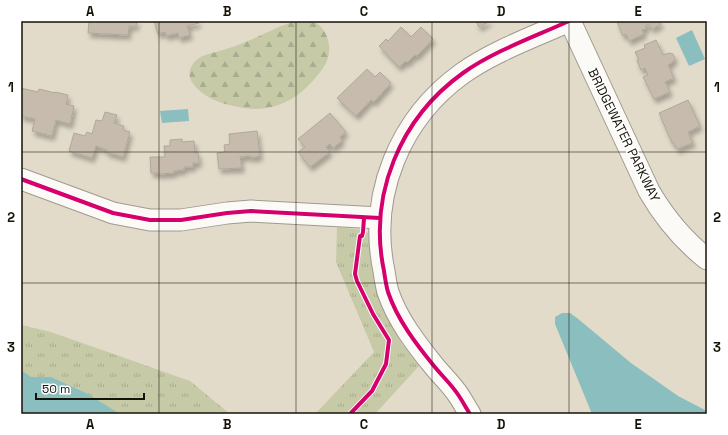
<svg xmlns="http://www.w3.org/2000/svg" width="728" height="435" font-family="'Space Grotesk',sans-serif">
<defs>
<pattern id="grass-tufts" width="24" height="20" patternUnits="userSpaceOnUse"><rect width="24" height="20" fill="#c6caa7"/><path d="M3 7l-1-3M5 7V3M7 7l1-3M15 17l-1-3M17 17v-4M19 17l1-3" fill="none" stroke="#a9ac8e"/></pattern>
<pattern id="forest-firs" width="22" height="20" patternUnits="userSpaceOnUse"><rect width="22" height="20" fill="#c6caa7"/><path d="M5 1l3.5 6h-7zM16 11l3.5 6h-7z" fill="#a9ac8e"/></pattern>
<filter id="shadow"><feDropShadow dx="2.5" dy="4.5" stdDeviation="2" flood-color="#0004"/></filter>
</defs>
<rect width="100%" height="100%" fill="#e2dbca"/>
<g fill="url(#grass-tufts)">
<path d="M337,227L363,230L368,233L373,271L391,324L402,344L419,366L375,414H315L374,352L336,262Z"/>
<path d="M21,325L51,332L190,381L230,414H21Z"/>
</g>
<path fill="url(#forest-firs)" d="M296,21C301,21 307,20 311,21C324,24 331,41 329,53C328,62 322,70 317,76C295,103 268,115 234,106C219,103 204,97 194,85C184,73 192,60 205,55C218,51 231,48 243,43C261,36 278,26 296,21Z"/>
<g fill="#8bbebe">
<path d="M692,30L705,59L689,66L676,38Z"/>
<path d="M188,109L189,121L162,123L160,111Z"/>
<path d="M562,313H570L577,318L631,363L678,396L707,411V414H592L555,324V317Z"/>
<path d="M21,370L31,377H51L86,393L120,414H21Z"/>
</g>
<g fill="#c6bbac" stroke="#b0a89c" filter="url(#shadow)">
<path d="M89,21H137L136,26H129L128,35L88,33Z"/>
<path d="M154,21H198L199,23L187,26L190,35L179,38L178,33L166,36L165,32L158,34Z"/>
<path d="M476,21H490L479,27Z"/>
<path d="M619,21H660L661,24L652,29L649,24L645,26L647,28L642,30L644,34L629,41L626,34L623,36L617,22Z"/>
<path d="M401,27L411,37L421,27L433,39L417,56L415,55L407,63L406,61L399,67L379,46L386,39L388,41Z"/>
<path d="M656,40L663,55L669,53L673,54L675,58L673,62L668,65L674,78L665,82L670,92L654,99L643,77L648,75L645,68L641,70L637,61L639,60L635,52L645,48L644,45Z"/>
<path d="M367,69L375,77L380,72L391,83L374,102L371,100L356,116L337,98Z"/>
<path d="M21,88L38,92L39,89L55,93V92L68,95L66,104L74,106L70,124L56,120L52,136L32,131L35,119L21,116Z"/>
<path d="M688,100L700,126L688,132L693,143L677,149L673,142L672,143L659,113Z"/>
<path d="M105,112L117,115L114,123L124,126L123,130L130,132L123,157L106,152L107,150L96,146L92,158L69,151L74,133L85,136L87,132L92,134L96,120L102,121Z"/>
<path d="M330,113L346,132L340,137L342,141L333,148L330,144L326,147L330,152L310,167L298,152L305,147L298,139Z"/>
<path d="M257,131L260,156L251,158V156L240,157L242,168L219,169L217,153L225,152L224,145L230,144L229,134Z"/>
<path d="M182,139V142L194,141L195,153H198L199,163H193V167H184V170L174,171V173L158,174V173H151L150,157H165L164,146H170V140Z"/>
</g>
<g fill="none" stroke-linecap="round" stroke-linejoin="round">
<defs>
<g id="minor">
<path d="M570,21L649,191C664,217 683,240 707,259"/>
<path d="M21,179L113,213L150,220H181L227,213L251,211L380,218"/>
<path d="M470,414C466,408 463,402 459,396C452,385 442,376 434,366C416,344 397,319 388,292C386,285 385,278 384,271C368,195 400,118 463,73C494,51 534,37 569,21"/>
</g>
</defs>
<use href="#minor" stroke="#a09a8e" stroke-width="23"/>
<use href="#minor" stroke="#fbfaf7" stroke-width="21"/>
<defs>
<g id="cycleway">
<path d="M21,179L113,213L150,220H181L227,213L251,211L380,218"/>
<path d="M350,414L372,391L386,364L389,340L373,314L357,281L355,274L360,236H362L363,232L364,218"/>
<path d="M470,414C466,408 463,402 459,396C452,385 442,376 434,366C416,344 397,319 388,292C386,285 385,278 384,271C368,195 400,118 463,73C494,51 534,37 569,21"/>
</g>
</defs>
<use href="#cycleway" stroke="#fff" stroke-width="6"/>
<use href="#cycleway" stroke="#d6006c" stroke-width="4"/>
</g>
<path fill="none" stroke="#171207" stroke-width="1" stroke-opacity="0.55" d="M159,21V414M296,21V414M432,21V414M569,21V414M21,152H707M21,283H707"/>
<g text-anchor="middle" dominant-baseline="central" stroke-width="3" stroke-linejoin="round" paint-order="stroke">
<g font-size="13" fill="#171207" stroke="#fff">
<text transform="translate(624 135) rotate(64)">BRIDGEWATER PARKWAY</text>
</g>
</g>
<rect width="728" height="435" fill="none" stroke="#ffffff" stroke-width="44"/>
<path d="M36 393v6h108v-6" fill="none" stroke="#171207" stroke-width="2"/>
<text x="42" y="393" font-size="12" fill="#171207" stroke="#ffffff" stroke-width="3" paint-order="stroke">50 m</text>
<rect x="22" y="22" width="684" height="391" fill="none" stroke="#171207" stroke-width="1.5"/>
<g font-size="13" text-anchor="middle" font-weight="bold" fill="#171207">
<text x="90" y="16">A</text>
<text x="227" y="16">B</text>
<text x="364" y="16">C</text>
<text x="501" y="16">D</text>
<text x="638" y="16">E</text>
<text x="11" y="92">1</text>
<text x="717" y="92">1</text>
<text x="11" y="222">2</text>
<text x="717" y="222">2</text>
<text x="11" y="352">3</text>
<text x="717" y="352">3</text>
<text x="90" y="429">A</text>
<text x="227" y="429">B</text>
<text x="364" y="429">C</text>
<text x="501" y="429">D</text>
<text x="638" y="429">E</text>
</g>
</svg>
